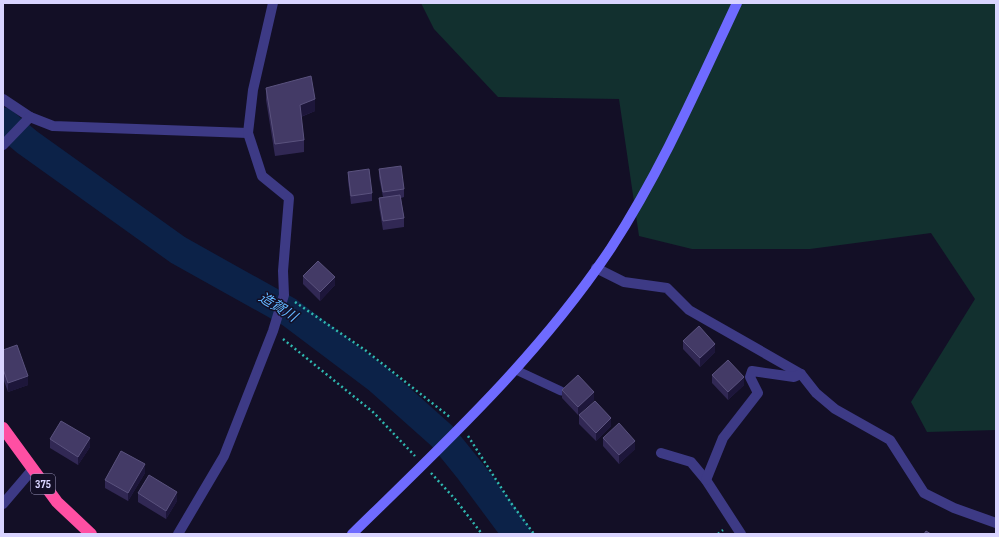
<svg xmlns="http://www.w3.org/2000/svg" width="999" height="537" font-family="'Sofia Sans Condensed','Noto Sans JP',sans-serif">
<rect width="100%" height="100%" fill="#130f26"/>
<path fill="#12302f" d="M421,3H996V430L927,432L911,402L975,299L931,233L810,249H692L639,236L619,99L498,97L434,29Z"/>
<g fill="none" stroke-linecap="round" stroke-linejoin="round">
<path stroke="#0c2248" stroke-width="29" d="M3,122L27,142L178,250L289,312L378,379L442,436L471,472L517,534"/>
<g stroke="#2fb8b0" stroke-width="2.5" stroke-dasharray="2 3" stroke-linecap="butt">
<path d="M295,302L365,350L451,418"/>
<path d="M283,339L373,412L415,456"/>
<path d="M468,436L511,503L534,534"/>
<path d="M431,473L455,499L482,534"/>
<path d="M718,534L723,530"/>
</g>
<path stroke="#3d3a85" stroke-width="9" d="M516,370L561,391"/>
<g stroke="#3d3a85" stroke-width="10">
<path d="M3,99L30,117"/>
<path d="M3,145L30,117L53,126L248,133"/>
<path d="M596,268L624,282L667,288L689,310L801,374L816,393L835,409L890,440L924,493L954,508L996,523"/>
<path d="M661,453L691,462L706,480L741,534"/>
<path d="M706,480L723,438L758,393L750,377L752,371L794,377L801,374"/>
<path d="M3,504L32,470"/>
<path d="M178,534L224,456L273,331L284,295L283,271L289,198L262,176L248,133L253,90L273,3"/>
</g>
<path stroke="#6f6bff" stroke-width="10" d="M352,534C444,444 539,356 611,248C661,171 698,86 737,3"/>
<path stroke="#ff4fa3" stroke-width="12" d="M3,428L57,502L91,534"/>
</g>
<g fill="#312854">
<path d="M266,88L315,111L301,117L304,140V152L275,156L266,100Z"/>
<path d="M379,169L404,189V197L401,198L404,218V227L383,230L379,206V198L383,197L379,177Z"/>
<path d="M348,172L372,193V201L351,204L348,181Z"/>
<path d="M303,276L335,285L320,301L303,284Z"/>
<path d="M683,341L715,352L700,367L683,349Z"/>
<path d="M3,350L28,385L8,392L3,378Z"/>
<path d="M712,375L744,385L728,400L712,383Z"/>
<path d="M562,390L594,400L578,415L562,398Z"/>
<path d="M579,415L611,426L596,441L579,424Z"/>
<path d="M603,438L635,449L619,464L603,446Z"/>
<path d="M50,439L90,447L78,465L50,448Z"/>
<path d="M145,473L128,501L105,488V480Z"/>
<path d="M138,493L177,501L166,519L138,502Z"/>
</g>
<g fill="#1d163a">
<path d="M315,99V111L300,117V105Z"/>
<path d="M335,277V285L320,301V292Z"/>
<path d="M715,344V352L700,367V358Z"/>
<path d="M28,376V385L8,392V383Z"/>
<path d="M744,377V385L728,400V392Z"/>
<path d="M594,392V400L578,415V407Z"/>
<path d="M611,418V426L596,441V433Z"/>
<path d="M90,438V447L78,465V457Z"/>
<path d="M635,441V449L619,464V455Z"/>
<path d="M145,464V473L128,501V493Z"/>
<path d="M177,492V501L166,519V511Z"/>
</g>
<g fill="#433a66" stroke="#5a527e">
<path d="M311,76L315,99L300,105L304,140L275,144L266,88Z"/>
<path d="M401,166L404,189L383,192L379,169Z"/>
<path d="M369,169L372,193L351,196L348,172Z"/>
<path d="M400,195L404,218L383,221L379,198Z"/>
<path d="M318,261L335,277L320,292L303,276Z"/>
<path d="M699,326L715,344L700,358L683,341Z"/>
<path d="M17,345L28,376L8,383L3,369V350Z"/>
<path d="M728,360L744,377L728,392L712,375Z"/>
<path d="M578,375L594,392L578,407L562,390Z"/>
<path d="M595,401L611,418L596,433L579,415Z"/>
<path d="M61,421L90,438L78,457L50,439Z"/>
<path d="M619,423L635,441L619,455L603,438Z"/>
<path d="M121,451L145,464L128,493L105,480Z"/>
<path d="M149,475L177,492L166,511L138,493Z"/>
<path d="M926,531L931,534H924Z"/>
</g>
<g text-anchor="middle" dominant-baseline="central" stroke-width="3" stroke-linejoin="round" paint-order="stroke">
<rect fill="#130f26" stroke="#9e99be" stroke-width="1" x="31" y="474" width="24" height="20" rx="3"/>
<g font-size="12" font-weight="bold" fill="#d9d4ff">
<text x="43" y="484">375</text>
</g>
<g font-size="14" font-style="italic" fill="#62b6ff" stroke="#130f26">
<text transform="translate(278 307) rotate(32)">造賀川</text>
</g>
</g>
<rect width="999" height="537" fill="none" stroke="#d9d4ff" stroke-width="8"/>
</svg>
